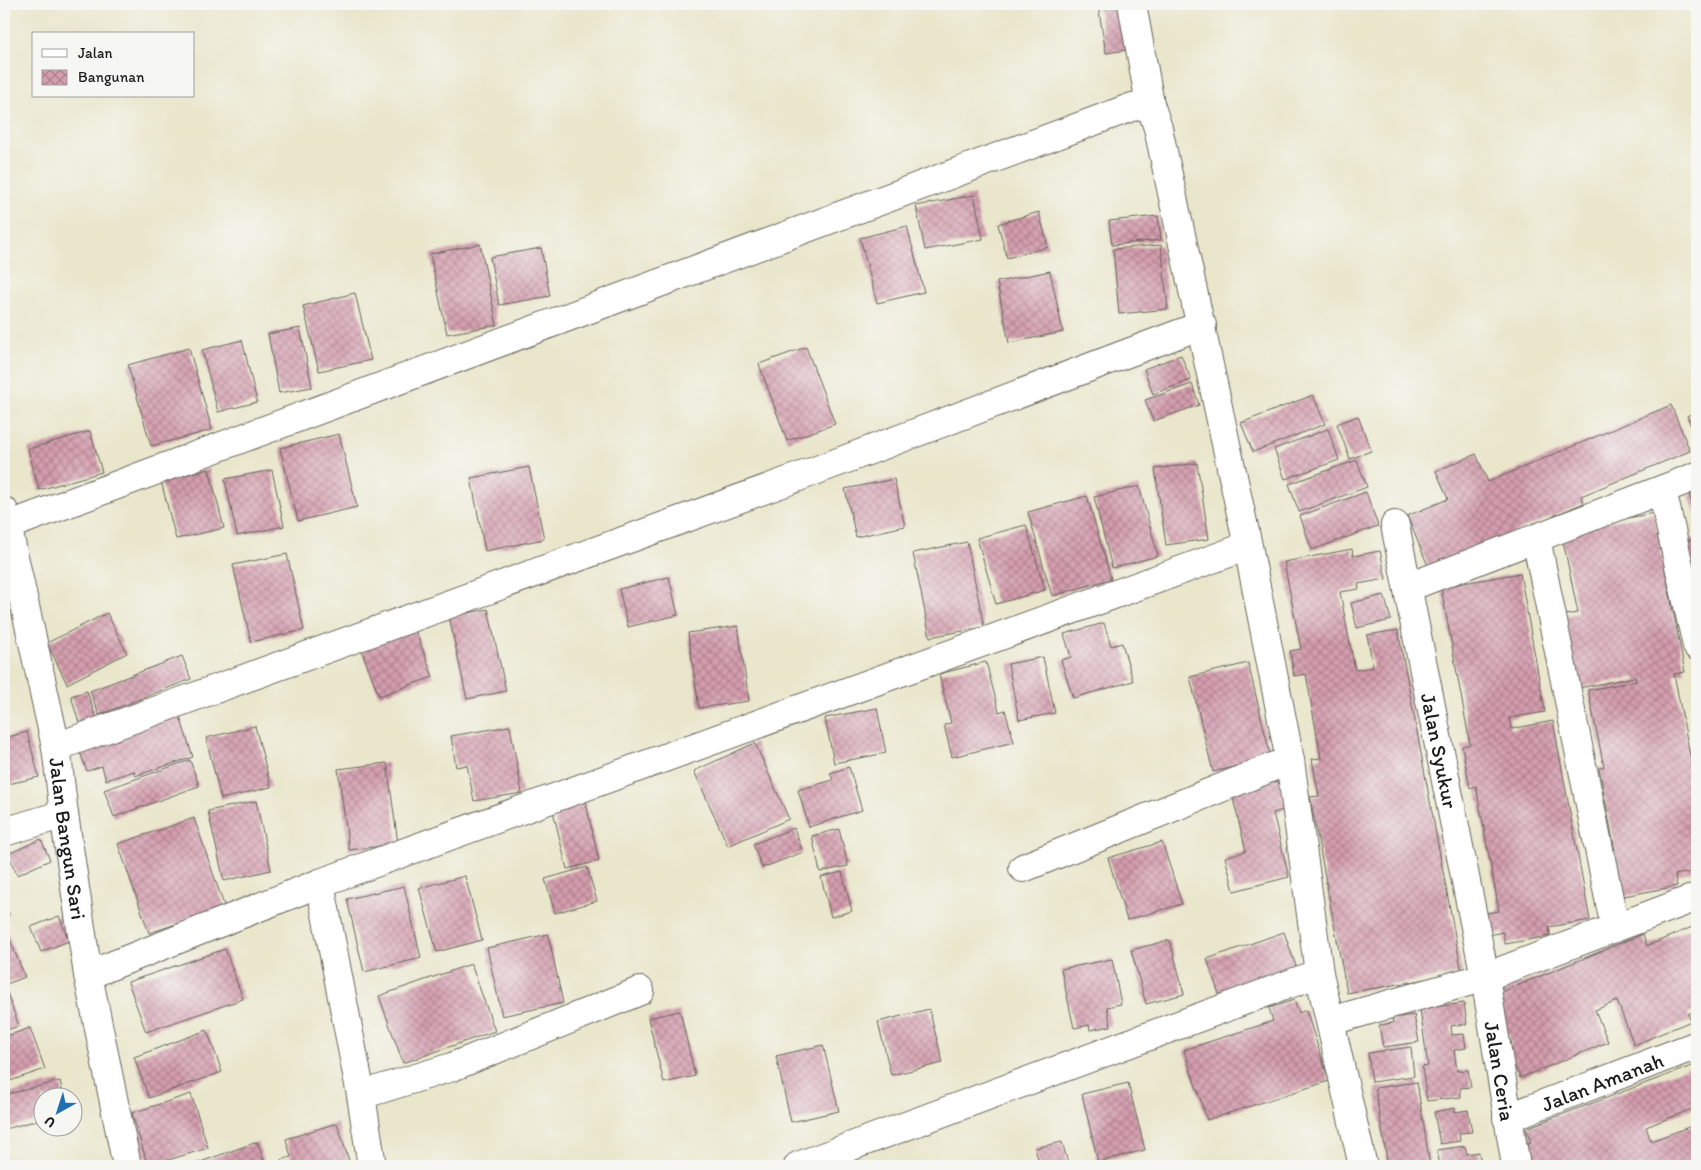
<svg xmlns="http://www.w3.org/2000/svg" width="1701" height="1170" font-family="Itim,sans-serif">
<defs>
<pattern id="building-cross-hatch" width="8" height="8" patternUnits="userSpaceOnUse" patternTransform="scale(1.25)"><rect width="8" height="8" fill="#d59eaf"/><path d="M0 0l8 8M0 8l8-8" fill="none" stroke="#ac808e"/></pattern>
</defs>
<rect width="100%" height="100%" fill="#f6f6f2"/>
<filter id="ink" filterUnits="userSpaceOnUse"><feTurbulence type="fractalNoise" baseFrequency=".02" numOctaves="2"/><feDisplacementMap in="SourceGraphic" scale="10" xChannelSelector="R" yChannelSelector="G"/><feConvolveMatrix kernelMatrix="1 2 1 2 8 2 1 2 1" color-interpolation-filters="sRGB"/></filter>
<filter id="wash" filterUnits="userSpaceOnUse"><feTurbulence type="fractalNoise" baseFrequency=".0096" numOctaves="4" result="noise"/><feDisplacementMap in="SourceGraphic" scale="20" xChannelSelector="R" yChannelSelector="G"/><feGaussianBlur stdDeviation="1.12" result="paint"/><feColorMatrix in="noise" values="0 0 0 0 0 0 0 0 0 0 0 0 0 0 0 0 0 1.4 0 .05"/><feComposite in="paint" operator="in"/></filter>
<g filter="url(#wash)">
<rect width="100%" height="100%" fill="#eae6cc"/>
<g id="blocks">
<g fill="url(#building-cross-hatch)">
<path d="M1114,4H1126L1134,49L1106,53L1098,6Z"/>
<path d="M974,195L983,239L925,250L916,206Z"/>
<path d="M1039,212L1048,247L1007,258L998,224Z"/>
<path d="M1158,216L1161,240L1112,245L1109,221Z"/>
<path d="M907,226L924,292L877,303L860,238Z"/>
<path d="M480,244L497,325L447,334L430,254Z"/>
<path d="M1161,245L1168,309L1119,314L1113,249Z"/>
<path d="M541,248L550,296L499,305L490,257Z"/>
<path d="M1050,271L1063,332L1009,343L997,282Z"/>
<path d="M355,293L371,360L319,371L303,306Z"/>
<path d="M300,328L312,387L279,393L268,334Z"/>
<path d="M242,340L257,402L218,412L202,350Z"/>
<path d="M806,347L835,424L787,441L759,364Z"/>
<path d="M189,348L212,430L151,446L128,365Z"/>
<path d="M1181,355L1191,380L1153,394L1144,369Z"/>
<path d="M1192,384L1199,405L1153,421L1145,400Z"/>
<path d="M1313,395L1325,424L1253,452L1241,423Z"/>
<path d="M1671,405L1690,451L1581,496L1584,503L1429,568L1407,516L1448,499L1436,471L1476,454L1488,482Z"/>
<path d="M1697,411V441L1687,416Z"/>
<path d="M1358,416L1371,451L1350,459L1337,424Z"/>
<path d="M1328,429L1339,460L1285,479L1274,449Z"/>
<path d="M90,431L102,472L39,490L28,449Z"/>
<path d="M339,434L357,507L298,521L280,448Z"/>
<path d="M1357,460L1367,487L1299,512L1289,484Z"/>
<path d="M1197,463L1209,539L1166,545L1155,469Z"/>
<path d="M529,467L544,539L485,551L471,478Z"/>
<path d="M209,469L224,528L176,539L161,481Z"/>
<path d="M272,470L284,526L237,536L225,479Z"/>
<path d="M894,479L905,526L856,537L845,489Z"/>
<path d="M1139,486L1158,556L1112,568L1094,497Z"/>
<path d="M1366,492L1378,526L1312,550L1300,516Z"/>
<path d="M1697,492V517L1689,495Z"/>
<path d="M1087,496L1111,579L1052,596L1028,512Z"/>
<path d="M1654,513L1685,672L1674,674L1697,791V871L1675,875L1677,886L1619,897L1610,852L1615,851L1599,768L1604,767L1588,690L1636,681L1635,677L1579,688L1565,615L1578,613L1561,531Z"/>
<path d="M1026,525L1045,590L996,604L977,538Z"/>
<path d="M1697,537V579L1683,543Z"/>
<path d="M967,542L984,627L930,637L913,553Z"/>
<path d="M1352,549L1353,556L1380,551L1386,579L1358,584L1359,589L1340,592L1355,670L1373,667L1367,635L1398,630L1462,973L1347,993L1310,797L1319,796L1312,759L1321,758L1306,674L1294,676L1290,651L1301,649L1284,562Z"/>
<path d="M287,554L304,630L251,642L233,565Z"/>
<path d="M1520,573L1545,712L1509,718L1511,729L1553,721L1590,920L1549,927L1550,936L1505,944L1503,932L1484,936L1480,914L1499,911L1476,786L1470,788L1462,746L1470,744L1441,587Z"/>
<path d="M669,577L678,615L628,627L619,589Z"/>
<path d="M1384,595L1391,620L1357,628L1351,603Z"/>
<path d="M488,609L506,691L467,699L449,617Z"/>
<path d="M107,613L127,653L67,684L47,643Z"/>
<path d="M1104,623L1111,646L1122,643L1133,681L1073,698L1061,660L1071,657L1064,634Z"/>
<path d="M738,626L749,701L699,708L688,633Z"/>
<path d="M414,627L433,677L379,696L360,646Z"/>
<path d="M182,656L191,679L99,715L90,691Z"/>
<path d="M1043,657L1055,713L1019,720L1008,664Z"/>
<path d="M986,662L999,712L1005,710L1014,742L952,757L944,725L951,723L939,674Z"/>
<path d="M1248,663L1271,758L1213,772L1190,677Z"/>
<path d="M87,691L96,718L79,723L71,696Z"/>
<path d="M877,708L886,753L834,763L825,718Z"/>
<path d="M178,711L193,757L135,776L134,771L106,780L102,766L87,771L77,744Z"/>
<path d="M255,726L271,787L221,799L206,738Z"/>
<path d="M510,726L522,793L474,801L467,765L456,767L451,736Z"/>
<path d="M27,732L39,777L4,785V738Z"/>
<path d="M755,743L789,819L728,846L694,771Z"/>
<path d="M190,760L199,786L114,817L104,790Z"/>
<path d="M387,763L398,844L349,850L338,769Z"/>
<path d="M849,767L862,810L809,827L798,790L833,780L830,773Z"/>
<path d="M1278,774L1287,809L1273,813L1289,877L1234,891L1225,857L1246,851L1230,786Z"/>
<path d="M585,799L599,861L567,869L552,807Z"/>
<path d="M256,801L271,870L224,881L208,811Z"/>
<path d="M194,818L225,908L149,933L118,844Z"/>
<path d="M794,828L803,852L762,868L753,844Z"/>
<path d="M839,829L848,866L820,872L812,836Z"/>
<path d="M41,839L50,860L17,875L8,854Z"/>
<path d="M1162,842L1182,904L1127,920L1108,858Z"/>
<path d="M587,867L597,901L555,913L545,879Z"/>
<path d="M842,872L852,911L831,917L821,877Z"/>
<path d="M465,876L482,940L437,952L419,888Z"/>
<path d="M404,886L421,958L364,972L347,899Z"/>
<path d="M4,903L9,915L4,917Z"/>
<path d="M59,916L69,941L41,952L31,927Z"/>
<path d="M4,925L25,977L4,985Z"/>
<path d="M1697,925V1010L1688,1014L1691,1021L1634,1045L1617,1001L1595,1010L1608,1042L1520,1078L1506,1046L1512,1044L1492,996L1643,934L1647,946Z"/>
<path d="M1284,932L1298,972L1221,1000L1207,959Z"/>
<path d="M548,934L563,1003L502,1016L487,948Z"/>
<path d="M1170,940L1184,994L1146,1004L1131,950Z"/>
<path d="M225,949L243,999L146,1032L128,982Z"/>
<path d="M1112,959L1121,1004L1107,1007L1111,1026L1090,1030L1089,1025L1074,1028L1061,969Z"/>
<path d="M471,964L495,1031L403,1063L379,996Z"/>
<path d="M6,990L19,1026L4,1031V991Z"/>
<path d="M1294,1000L1299,1013L1306,1010L1329,1081L1207,1120L1184,1050L1273,1021L1269,1008Z"/>
<path d="M1464,1003L1467,1024L1451,1026L1452,1035L1464,1034L1466,1048L1454,1050L1457,1071L1468,1070L1471,1087L1460,1088L1461,1097L1427,1101L1422,1067L1428,1066L1420,1009Z"/>
<path d="M929,1009L943,1063L891,1075L878,1022Z"/>
<path d="M680,1011L695,1076L664,1083L648,1018Z"/>
<path d="M1414,1015L1419,1042L1383,1047L1379,1025L1393,1023L1392,1018Z"/>
<path d="M30,1028L45,1069L4,1083V1037Z"/>
<path d="M207,1030L222,1072L149,1098L134,1057Z"/>
<path d="M823,1045L839,1111L791,1122L776,1056Z"/>
<path d="M1411,1047L1414,1076L1372,1082L1368,1053Z"/>
<path d="M1697,1064V1107L1646,1127L1651,1141L1697,1124V1162L1687,1166H1520L1514,1149L1531,1143L1526,1128Z"/>
<path d="M60,1081L64,1098H42V1119L5,1129L4,1095Z"/>
<path d="M1417,1082L1430,1166H1388L1375,1088Z"/>
<path d="M1128,1083L1145,1150L1098,1162L1082,1094Z"/>
<path d="M191,1094L208,1148L148,1166L132,1113Z"/>
<path d="M1455,1108V1112L1468,1110L1472,1132L1459,1133L1460,1141L1440,1144L1434,1112Z"/>
<path d="M337,1123L350,1164L344,1166H283L281,1160L291,1157L286,1139Z"/>
<path d="M257,1142L266,1166H189Z"/>
<path d="M1062,1142L1069,1166H1040L1035,1148Z"/>
<path d="M1465,1146L1467,1154L1479,1152L1481,1166H1440L1437,1150Z"/>
</g>
</g>
</g>
<g filter="url(#ink)">
<use href="#blocks" fill-opacity="0" stroke="#64635a" stroke-width="1"/>
<g fill="none" stroke-linecap="round" stroke-linejoin="round">
<defs>
<g id="minor">
<path d="M1132,4L1150,104"/>
<path d="M1662,490L1697,646"/>
<path id="s1" d="M4,511L56,747L64,814L88,975L127,1166"/>
<path id="s2" d="M1395,525L1485,977L1516,1166"/>
<path d="M7,526L1132,107L1150,104L1158,128L1248,546L1290,760L1319,973L1363,1166"/>
<path d="M1536,538L1615,928"/>
<path d="M1409,587L1697,476"/>
<path d="M56,747L788,481L1202,325"/>
<path d="M4,832L64,814"/>
<path d="M1023,868L1290,760"/>
<path d="M320,883L361,1095L372,1166"/>
<path d="M88,975L320,883L1248,546"/>
<path d="M1331,1021L1485,977L1697,897"/>
<path d="M361,1095L452,1067L640,991"/>
<path id="s3" d="M1507,1118L1697,1045"/>
<path d="M798,1166L1319,973"/>
</g>
</defs>
<use href="#minor" stroke="#64635a" stroke-width="30"/>
<use href="#minor" stroke="#fff" stroke-width="28"/>
</g>
</g>
<g text-anchor="middle" dominant-baseline="central" stroke-width="4" stroke-linejoin="round" paint-order="stroke">
<g font-size="21" fill="#1c1c1c" stroke="#f6f6f2">
<text stroke="none"><textPath href="#s2" startOffset="230">Jalan Syukur</textPath></text>
<text stroke="none"><textPath href="#s1" startOffset="334">Jalan Bangun Sari</textPath></text>
<text stroke="none"><textPath href="#s2" startOffset="556">Jalan Ceria</textPath></text>
<text stroke="none"><textPath href="#s3" startOffset="102">Jalan Amanah</textPath></text>
</g>
</g>
<rect width="1701" height="1170" fill="none" stroke="#f6f6f2" stroke-width="20"/>
<rect x="32" y="32" width="162" height="65" fill="#f6f6f2" stroke="#9f9f9c"/>
<rect x="42" y="49" width="25" height="8" fill="#ffffff" stroke="#9f9f9c"/>
<text x="78" y="58" font-size="15" fill="#1c1c1c">Jalan</text>
<rect x="42" y="70" width="25" height="15" fill="url(#building-cross-hatch)" stroke="#9f9f9c"/>
<text x="78" y="82" font-size="15" fill="#1c1c1c">Bangunan</text>
<g transform="translate(58 1112) rotate(219)"><circle r="24" fill="#f6f6f2" stroke="#9f9f9c"/>
<path d="M0-4L9 19L0 12L-9 19Z" fill="#1f6fb2"/>
<text y="-8" font-size="14" font-weight="bold" text-anchor="middle" fill="#1c1c1c">U</text>
</g>
</svg>
